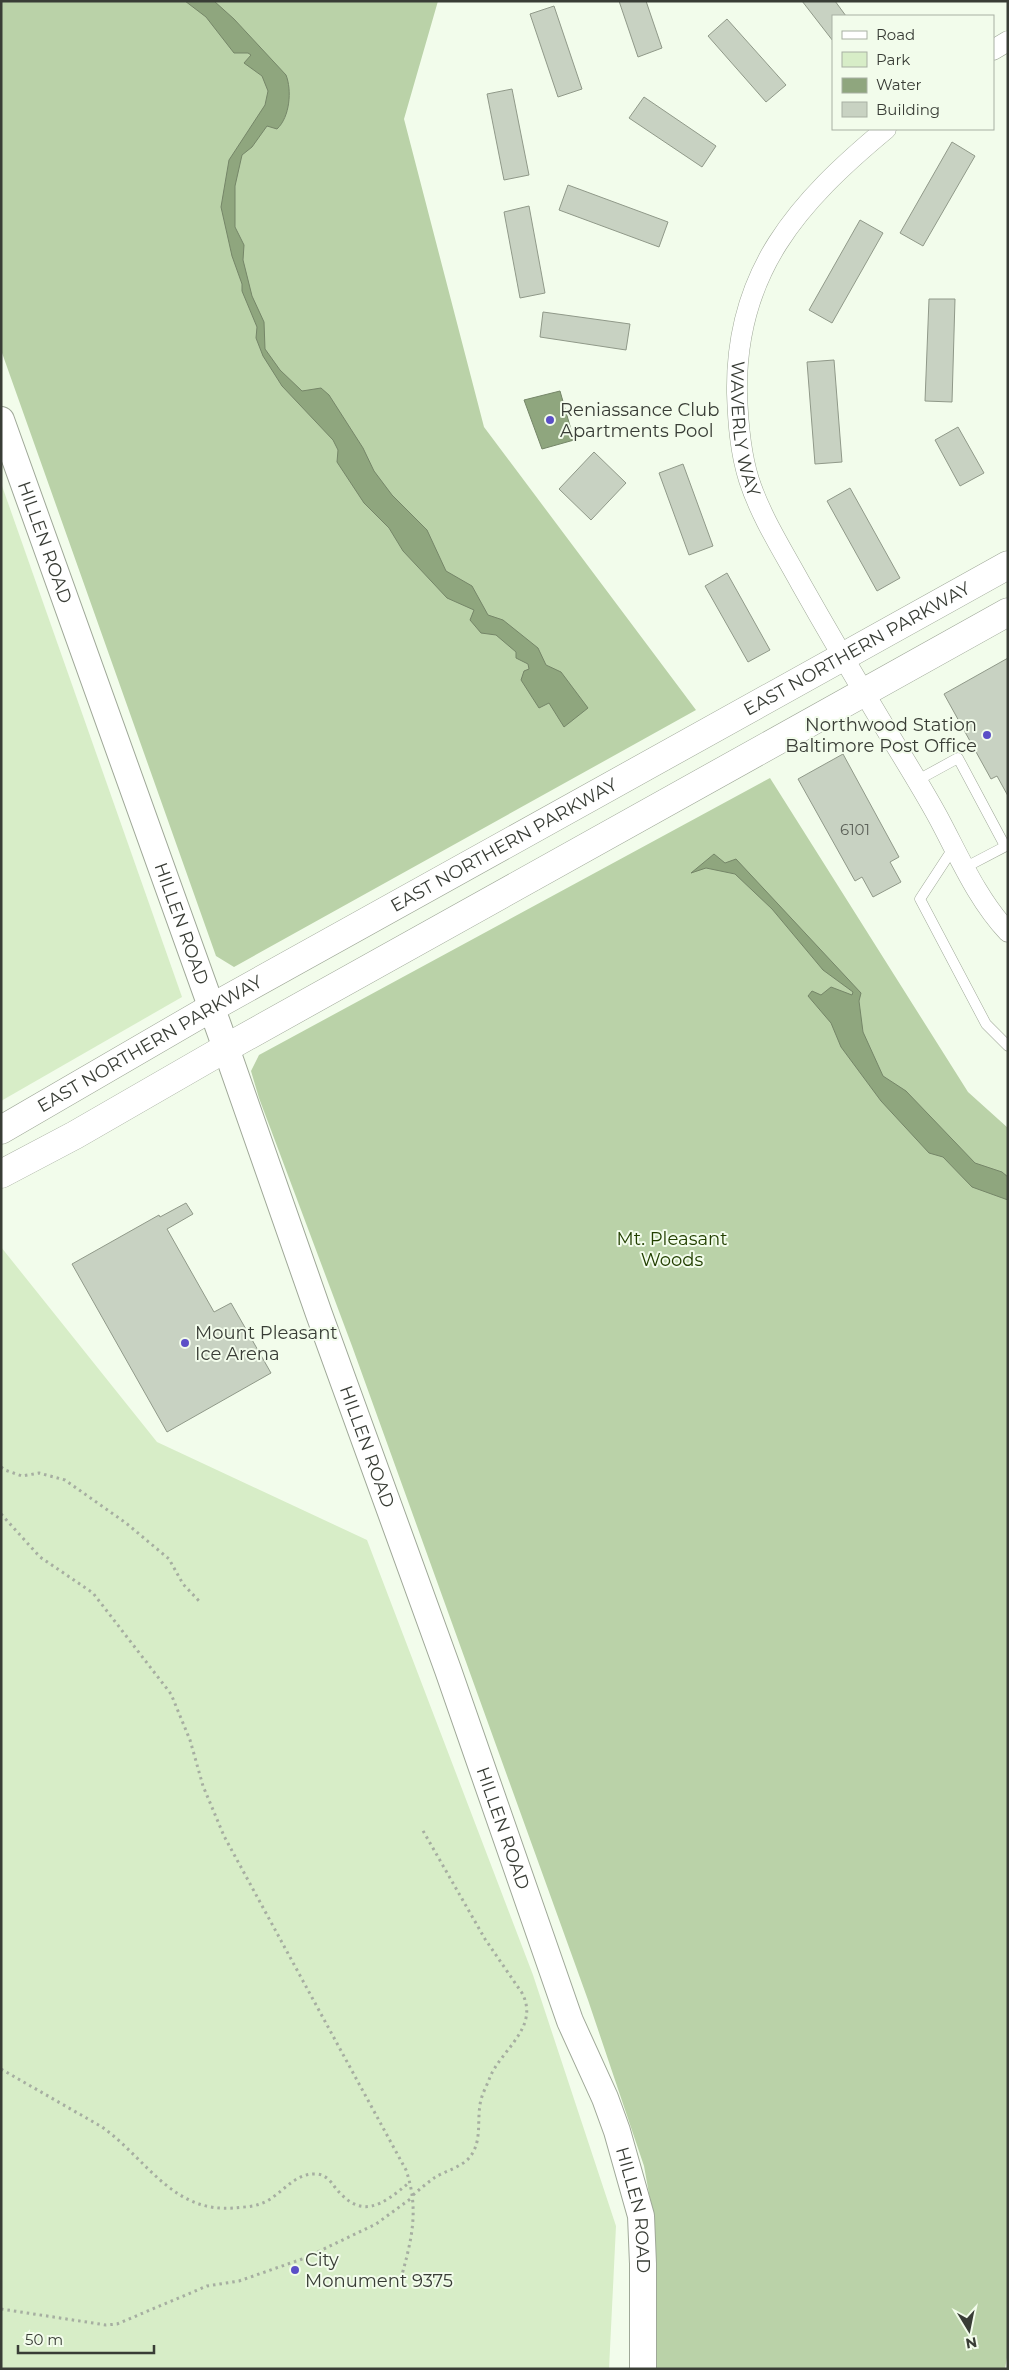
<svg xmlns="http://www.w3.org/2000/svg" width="1009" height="2370" font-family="Montserrat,sans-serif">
<rect width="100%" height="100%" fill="#f2fceb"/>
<g fill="#d7edc7">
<path d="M1,483L182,997L1,1101Z"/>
<path d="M1,1247L157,1442L367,1540L533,1975L616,2226L609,2369H1Z"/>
</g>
<g fill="#bad2a8">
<path d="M1,1H438L404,119L484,427L696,710L234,967L216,956L1,350Z"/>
<path d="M770,778L968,1092L1008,1128V2352L1005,2369H655L653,2216L644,2166L588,2000L352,1346L259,1098L251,1071L259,1055Z"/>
</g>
<g fill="#8fa67e" stroke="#758668">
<path d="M185,1H214L234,19L286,75C292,90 290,117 277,129L267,126L252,147L242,155L235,186V227L244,245L243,260L252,296L264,322L265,349L280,370L302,391L321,388L329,395L363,448L374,471L392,495L427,530L446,571L472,586L488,615L503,620L538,648L546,665L561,672L588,708L564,727L549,703L539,708L521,680L524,671L529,669L528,664L516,658V652L496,635L481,633L470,620L474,610L447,598L403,551L389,528L364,503L337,462L338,450L333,440L282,386L263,356L256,338L257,327L242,291V284L232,256L221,207L229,160L265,105L268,91L262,76L244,63L251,55L248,53H234L206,17Z"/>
<path d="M560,391L574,440L542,449L524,400Z"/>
<path d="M714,854L725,863L736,859L861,993L859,1001L863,1032L883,1076L906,1091L975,1163L1002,1172L1008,1177V1200L972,1187L943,1157L929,1153L881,1101L841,1047L831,1023L808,996L812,991L821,995L831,987L852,995L853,992L823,970L772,909L735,874L706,868L691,873Z"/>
</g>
<g fill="#c8d2c2" stroke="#909989">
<path d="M619,1H646L662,48L638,57Z"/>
<path d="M802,1H835L846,16H833V41Z"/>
<path d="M554,6L582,89L558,97L530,14Z"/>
<path d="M727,19L786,85L766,102L708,36Z"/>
<path d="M512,89L529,175L504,180L487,94Z"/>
<path d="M644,97L716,146L702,167L629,118Z"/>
<path d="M952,142L975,156L923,246L900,233Z"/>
<path d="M568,185L668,222L659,247L559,210Z"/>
<path d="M529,206L545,293L520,298L504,212Z"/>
<path d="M860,220L883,233L832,323L809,310Z"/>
<path d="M929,299H955L952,402L925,401Z"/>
<path d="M543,312L630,324L626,350L540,337Z"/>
<path d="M834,360L842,462L815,464L807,362Z"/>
<path d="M958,427L984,473L960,486L935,440Z"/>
<path d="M594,452L626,483L591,520L559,489Z"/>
<path d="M683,464L713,546L689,555L659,473Z"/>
<path d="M850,488L900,578L877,591L827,501Z"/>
<path d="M727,573L770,650L748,662L705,586Z"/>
<path d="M1008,658V796L997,776L991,779L944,694Z"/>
<path d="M843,754L899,857L890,862L901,882L873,897L862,877L855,881L798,779Z"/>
<path d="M186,1203L193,1214L167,1229L214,1312L231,1303L271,1373L167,1432L72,1264L159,1215L160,1217Z"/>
</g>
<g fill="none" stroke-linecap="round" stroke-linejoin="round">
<defs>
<g id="service">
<path d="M916,781L958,758L1005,846"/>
<path d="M954,847L920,899L986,1024L1008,1046"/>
<path d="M964,868L1008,845"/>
</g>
<g id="minor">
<path d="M993,50L1008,41"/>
<path id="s1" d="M886,129C798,202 735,272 737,393C738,422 740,452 749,480C761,517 783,551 801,584C827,630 854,676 881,721C900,753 920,784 938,817C959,856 977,899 1008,932"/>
</g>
<g id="tertiary">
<path id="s2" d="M1,420L226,1048L319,1314L448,1670L570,2021L605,2098L617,2131L641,2216L643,2264V2369"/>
</g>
<g id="primary">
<path id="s3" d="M1,1130L211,1008L1008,565"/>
<path d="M1,1174L75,1135L226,1048L1008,612"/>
</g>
</defs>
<use href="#service" stroke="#9fa898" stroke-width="11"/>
<use href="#minor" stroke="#9fa898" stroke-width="21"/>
<use href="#tertiary" stroke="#9fa898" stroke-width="28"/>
<use href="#primary" stroke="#9fa898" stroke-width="29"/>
<g stroke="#a6aea1" stroke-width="3" stroke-dasharray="2.5 4" stroke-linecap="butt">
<path d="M1,1467L5,1470L22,1476L39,1473L65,1480L126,1523L169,1559L183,1584L200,1602"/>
<path d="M1,1514L40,1557L93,1593L171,1694L190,1740L203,1786L224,1836L406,2170C420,2211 411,2242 400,2282"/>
<path d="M1,2069L102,2127C146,2158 172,2213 234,2208C242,2207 252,2207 260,2204C281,2197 292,2173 316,2174C324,2174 330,2180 334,2186C361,2221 381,2206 410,2182"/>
<path d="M413,2195C420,2189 427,2183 434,2178C445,2171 462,2167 470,2157C482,2141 477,2123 480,2105C481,2095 487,2086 490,2077C502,2049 540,2027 522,1993L485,1939L422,1829"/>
<path d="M1,2309L106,2325L117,2324L207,2286L239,2281L305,2258L376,2224L413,2197"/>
</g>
<use href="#service" stroke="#fff" stroke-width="10"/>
<use href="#minor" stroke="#fff" stroke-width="20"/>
<use href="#tertiary" stroke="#fff" stroke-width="26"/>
<use href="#primary" stroke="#fff" stroke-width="28"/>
</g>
<g fill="#5b4fc7" stroke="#f2fceb" stroke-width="2">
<circle cx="550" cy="420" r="5"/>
<circle cx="987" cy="735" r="5"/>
<circle cx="185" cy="1343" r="5"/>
<circle cx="295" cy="2270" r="5"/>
</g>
<g text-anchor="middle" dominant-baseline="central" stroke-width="4" stroke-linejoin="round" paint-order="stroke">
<g font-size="15" fill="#5d6259">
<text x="855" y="829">6101</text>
</g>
<g font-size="18" fill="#393d36" stroke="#f2fceb" text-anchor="start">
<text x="560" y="410">Reniassance Club<tspan x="560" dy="21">Apartments Pool</tspan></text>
<text x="977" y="725" text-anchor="end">Northwood Station<tspan x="977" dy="21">Baltimore Post Office</tspan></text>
<text x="195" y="1333">Mount Pleasant<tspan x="195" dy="21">Ice Arena</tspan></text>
<text x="305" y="2260">City<tspan x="305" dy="21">Monument 9375</tspan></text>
</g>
<g font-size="18" fill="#393d36" stroke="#f2fceb">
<text stroke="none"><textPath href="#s1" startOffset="352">WAVERLY WAY</textPath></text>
<text stroke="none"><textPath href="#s2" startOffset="130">HILLEN ROAD</textPath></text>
<text stroke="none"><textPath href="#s3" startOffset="982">EAST NORTHERN PARKWAY</textPath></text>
<text stroke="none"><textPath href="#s3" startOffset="578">EAST NORTHERN PARKWAY</textPath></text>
<text stroke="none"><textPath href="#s2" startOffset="535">HILLEN ROAD</textPath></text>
<text stroke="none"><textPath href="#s3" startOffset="172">EAST NORTHERN PARKWAY</textPath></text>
<text stroke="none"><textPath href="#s2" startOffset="1090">HILLEN ROAD</textPath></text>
<text stroke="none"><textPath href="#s2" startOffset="1495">HILLEN ROAD</textPath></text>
<text stroke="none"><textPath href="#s2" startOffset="1900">HILLEN ROAD</textPath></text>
</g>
<g font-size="18" fill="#223f00" stroke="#f2fceb">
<text x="672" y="1239">Mt. Pleasant<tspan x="672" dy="21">Woods</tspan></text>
</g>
</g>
<rect width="1009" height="2370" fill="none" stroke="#393d36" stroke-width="5"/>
<rect x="832" y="15" width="162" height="115" fill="#f2fceb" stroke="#a8b0a3"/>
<rect x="842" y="31" width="25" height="8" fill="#ffffff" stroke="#a8b0a3"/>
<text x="876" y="40" font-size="15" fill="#393d36">Road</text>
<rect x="842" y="52" width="25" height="15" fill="#d7edc7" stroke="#a8b0a3"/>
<text x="876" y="65" font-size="15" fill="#393d36">Park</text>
<rect x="842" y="78" width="25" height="15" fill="#8fa67e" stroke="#a8b0a3"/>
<text x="876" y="90" font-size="15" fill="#393d36">Water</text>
<rect x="842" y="102" width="25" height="15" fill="#c8d2c2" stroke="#a8b0a3"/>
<text x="876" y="115" font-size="15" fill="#393d36">Building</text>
<g transform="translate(969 2330) rotate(170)" stroke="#f2fceb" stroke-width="4" paint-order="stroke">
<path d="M0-4L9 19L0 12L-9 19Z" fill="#393d36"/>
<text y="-8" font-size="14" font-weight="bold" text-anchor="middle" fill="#393d36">N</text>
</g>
<path d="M18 2345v8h136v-8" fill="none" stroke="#393d36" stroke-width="2.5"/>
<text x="25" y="2345" font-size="15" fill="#393d36" stroke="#f2fceb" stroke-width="4" paint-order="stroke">50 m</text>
</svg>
